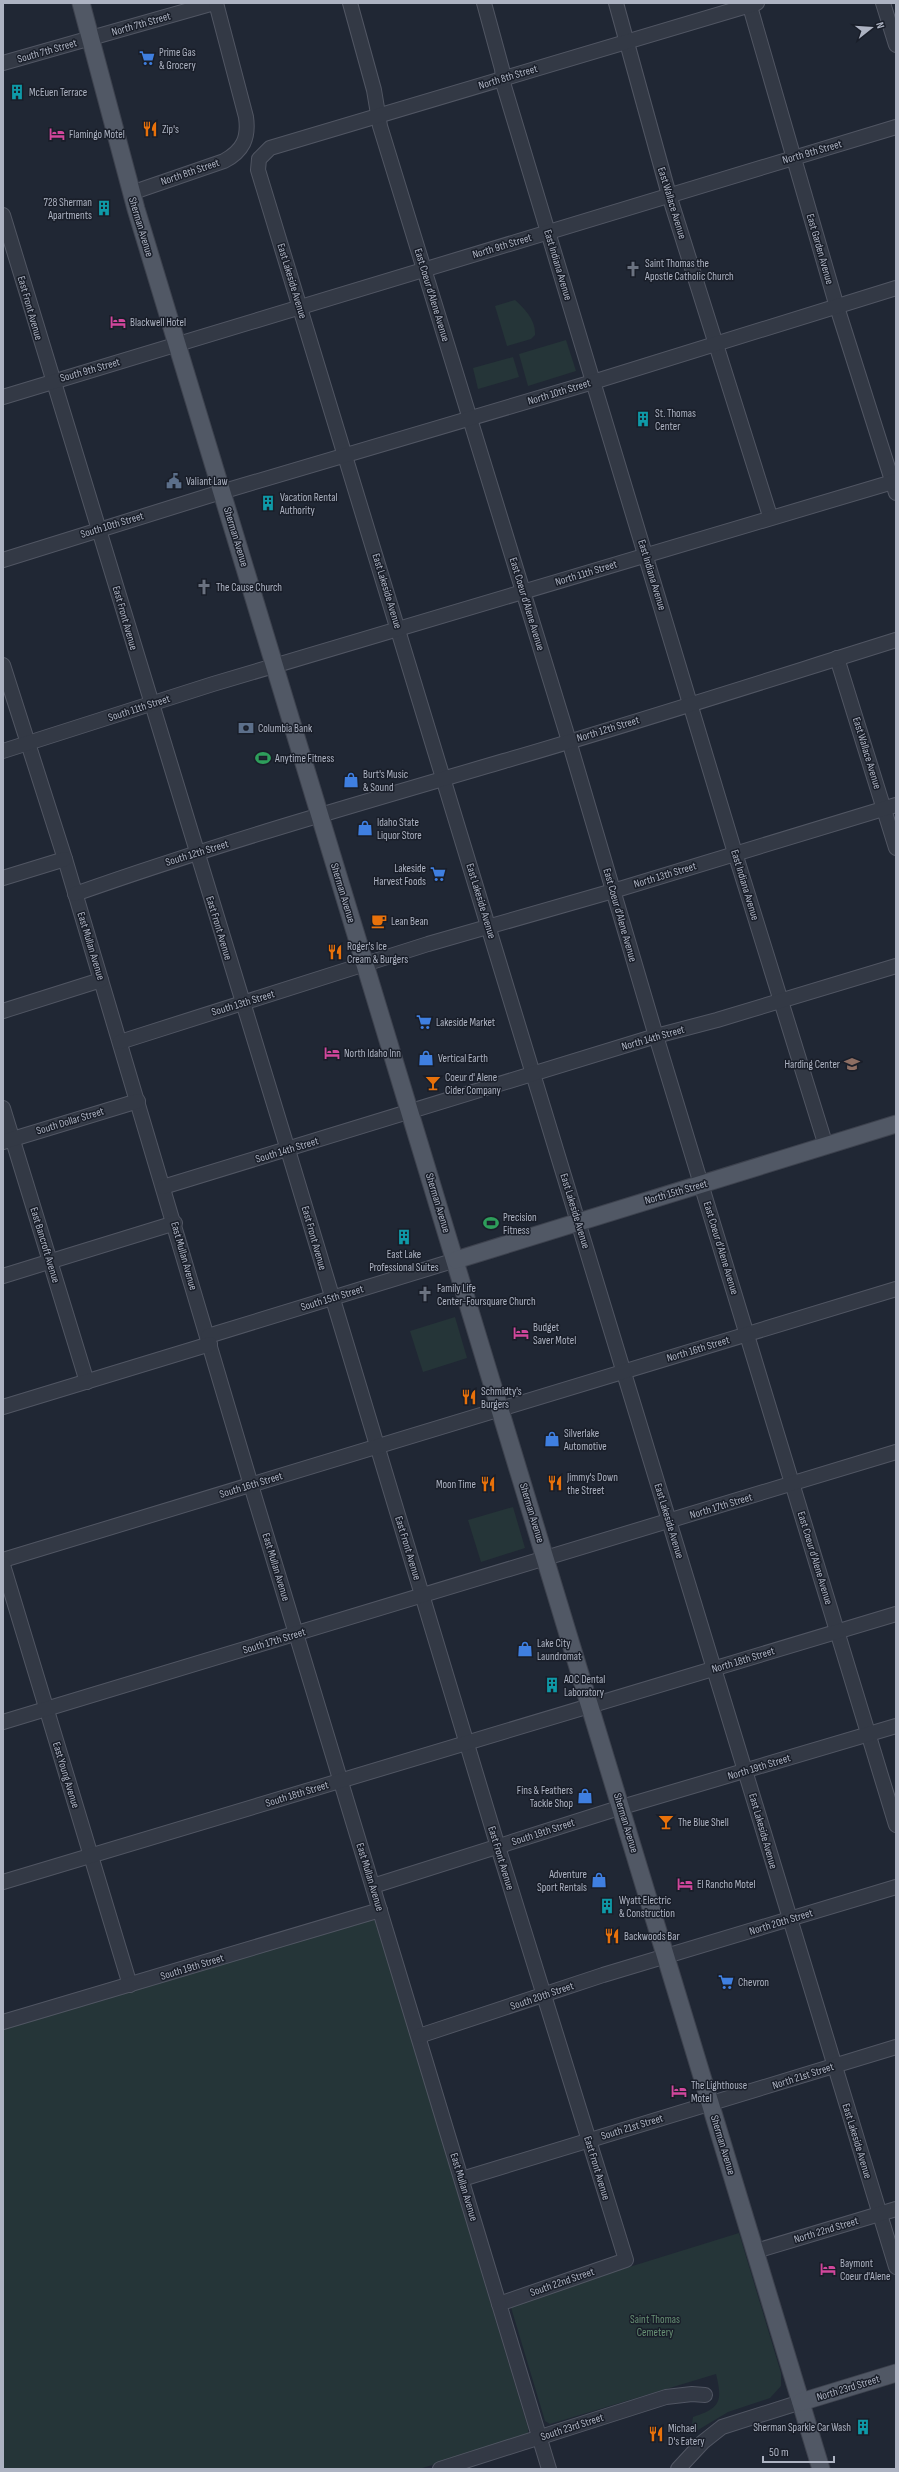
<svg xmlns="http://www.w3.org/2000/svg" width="899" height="2472" font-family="'Sofia Sans Condensed',sans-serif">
<rect width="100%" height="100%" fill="#202734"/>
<g fill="#253538">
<path d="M515,300C524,308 536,320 535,335L531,339L507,346L495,306Z"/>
<path d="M566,340L576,371L528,386L519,354Z"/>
<path d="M513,357L519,377L478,389L473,368Z"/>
<path d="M455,1317L467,1358L423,1372L410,1331Z"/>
<path d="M513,1507L525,1548L481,1562L468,1520Z"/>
<path d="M371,1918L376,1921L528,2428V2433L518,2439L419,2469H3V2029Z"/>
<path d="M739,2233L781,2373V2386L770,2398L728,2412L698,2430L692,2424L693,2417C720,2408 723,2402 716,2374L550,2424L545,2421L510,2304Z"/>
</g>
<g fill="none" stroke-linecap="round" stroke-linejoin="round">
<defs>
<g id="minor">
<path d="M350,3L374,90L380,126L569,741L656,1036L896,1825"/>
<path d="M484,3L502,69L504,86L735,853L826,1146"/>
<path d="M616,3L669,195L770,516"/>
<path d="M749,3L837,307L896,493"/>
<path d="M757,3L270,148L259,159L258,170L896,2267"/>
<path d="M883,3L896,45"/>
<path d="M3,63L214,3"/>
<path d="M131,193L224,161C243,151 249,138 246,117L216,3"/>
<path d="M3,215L288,1150L498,1847L626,2260L499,2304"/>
<path d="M3,397L896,127"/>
<path d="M3,560L221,492L593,382L896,288"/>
<path d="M837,658L896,848"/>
<path d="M3,665L65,859L251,1485L549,2469"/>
<path d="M3,751L213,684L896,481"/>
<path d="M3,878L65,859"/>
<path d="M75,894C216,844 361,803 504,761C635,723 765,681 896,640"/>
<path d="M3,1011L101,980"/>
<path d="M120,1042L428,944L613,891L896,805"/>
<path d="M3,1108L87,1382"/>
<path d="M3,1142L138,1101"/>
<path d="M163,1187L656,1036L717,1020L896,966"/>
<path d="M3,1276L175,1223"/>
<path d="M208,1336L456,1260"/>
<path d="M3,1407L210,1344"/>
<path d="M3,1560L896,1289"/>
<path d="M3,1565L130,1985"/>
<path d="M3,1722L896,1452"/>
<path d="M3,1882L896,1614"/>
<path d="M373,1886L622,1807L896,1726"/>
<path d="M3,2022L380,1910"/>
<path d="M419,2036L603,1975L896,1887"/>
<path d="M462,2179L896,2047"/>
<path d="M756,2251L896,2209"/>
<path d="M440,2469L666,2397L692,2394L705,2395"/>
<path d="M678,2469L703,2442L722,2427L801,2402"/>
</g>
<g id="major">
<path d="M81,3L136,209L821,2469"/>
<path d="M456,1260L896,1124"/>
<path d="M801,2402L896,2373"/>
</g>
</defs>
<use href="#minor" stroke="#515663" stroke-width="16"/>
<use href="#major" stroke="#3d424e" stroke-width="19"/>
<use href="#minor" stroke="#333945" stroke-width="14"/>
<use href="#major" stroke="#515865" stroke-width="17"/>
</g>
<defs>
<symbol id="supermarket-bare" viewBox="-9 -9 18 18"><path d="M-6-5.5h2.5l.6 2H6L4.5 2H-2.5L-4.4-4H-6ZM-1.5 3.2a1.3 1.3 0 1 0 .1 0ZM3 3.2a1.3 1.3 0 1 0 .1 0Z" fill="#3f7fe0" stroke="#191e29" stroke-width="2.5" paint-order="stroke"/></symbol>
<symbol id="building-bare" viewBox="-9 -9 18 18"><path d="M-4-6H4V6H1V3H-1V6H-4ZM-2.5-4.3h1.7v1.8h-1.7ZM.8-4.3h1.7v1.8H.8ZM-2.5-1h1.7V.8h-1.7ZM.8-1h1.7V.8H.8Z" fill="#0f9aa8" stroke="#191e29" stroke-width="2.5" paint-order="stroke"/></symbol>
<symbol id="restaurant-bare" viewBox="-9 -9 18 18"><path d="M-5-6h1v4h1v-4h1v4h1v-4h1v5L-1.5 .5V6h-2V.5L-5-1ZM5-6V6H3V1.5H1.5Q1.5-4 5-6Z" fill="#e8710a" stroke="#191e29" stroke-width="2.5" paint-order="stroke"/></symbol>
<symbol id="hotel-bare" viewBox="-9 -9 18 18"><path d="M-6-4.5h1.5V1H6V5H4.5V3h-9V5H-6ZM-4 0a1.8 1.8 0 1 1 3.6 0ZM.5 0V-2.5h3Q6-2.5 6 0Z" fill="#d1479c" stroke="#191e29" stroke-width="2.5" paint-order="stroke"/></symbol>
<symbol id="church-bare" viewBox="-9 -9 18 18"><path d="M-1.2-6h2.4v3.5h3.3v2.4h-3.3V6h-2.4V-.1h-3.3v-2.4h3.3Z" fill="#6b7280" stroke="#191e29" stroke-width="2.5" paint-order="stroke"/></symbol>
<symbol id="civic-bare" viewBox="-9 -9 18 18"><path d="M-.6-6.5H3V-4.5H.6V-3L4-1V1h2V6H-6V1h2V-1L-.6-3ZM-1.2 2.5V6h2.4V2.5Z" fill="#5c6f8a" stroke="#191e29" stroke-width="2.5" paint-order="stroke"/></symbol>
<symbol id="bank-bare" viewBox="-9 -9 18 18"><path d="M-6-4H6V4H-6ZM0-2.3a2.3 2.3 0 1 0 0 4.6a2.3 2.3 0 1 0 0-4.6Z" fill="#5c6f8a" stroke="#191e29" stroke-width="2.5" paint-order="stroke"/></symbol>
<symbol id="stadium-bare" viewBox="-9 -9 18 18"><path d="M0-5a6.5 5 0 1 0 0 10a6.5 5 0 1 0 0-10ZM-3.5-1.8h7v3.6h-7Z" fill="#2e9e5b" stroke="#191e29" stroke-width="2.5" paint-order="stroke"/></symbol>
<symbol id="shop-bare" viewBox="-9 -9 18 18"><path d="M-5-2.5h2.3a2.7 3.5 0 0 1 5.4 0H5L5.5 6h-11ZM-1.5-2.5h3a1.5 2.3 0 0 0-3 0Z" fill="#3f7fe0" stroke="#191e29" stroke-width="2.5" paint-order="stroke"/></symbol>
<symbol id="cafe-bare" viewBox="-9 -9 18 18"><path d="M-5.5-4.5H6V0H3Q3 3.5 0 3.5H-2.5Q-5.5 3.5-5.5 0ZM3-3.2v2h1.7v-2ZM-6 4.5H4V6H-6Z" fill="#e8710a" stroke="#191e29" stroke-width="2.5" paint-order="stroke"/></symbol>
<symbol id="school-bare" viewBox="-9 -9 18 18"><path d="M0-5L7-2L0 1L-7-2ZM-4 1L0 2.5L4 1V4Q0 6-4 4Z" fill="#8d6e63" stroke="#191e29" stroke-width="2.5" paint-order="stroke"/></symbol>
<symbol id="bar-bare" viewBox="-9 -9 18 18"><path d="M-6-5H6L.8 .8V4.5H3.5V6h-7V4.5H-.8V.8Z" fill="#e8710a" stroke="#191e29" stroke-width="2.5" paint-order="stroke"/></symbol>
</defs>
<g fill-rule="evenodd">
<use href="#supermarket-bare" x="136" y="47" width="22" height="22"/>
<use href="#building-bare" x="6" y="81" width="22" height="22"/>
<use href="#restaurant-bare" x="139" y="118" width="22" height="22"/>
<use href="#hotel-bare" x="46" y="123" width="22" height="22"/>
<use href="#building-bare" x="93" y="197" width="22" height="22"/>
<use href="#church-bare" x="622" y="258" width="22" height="22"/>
<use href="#hotel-bare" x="107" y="311" width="22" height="22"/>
<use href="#building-bare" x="632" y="408" width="22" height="22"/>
<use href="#civic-bare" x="163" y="470" width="22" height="22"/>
<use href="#building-bare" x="257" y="492" width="22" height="22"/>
<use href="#church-bare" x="193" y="576" width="22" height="22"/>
<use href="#bank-bare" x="235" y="717" width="22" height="22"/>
<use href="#stadium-bare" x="252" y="747" width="22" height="22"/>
<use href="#shop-bare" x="340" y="769" width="22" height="22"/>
<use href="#shop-bare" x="354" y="817" width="22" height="22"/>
<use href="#supermarket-bare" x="427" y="863" width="22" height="22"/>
<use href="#cafe-bare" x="368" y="910" width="22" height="22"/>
<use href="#restaurant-bare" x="324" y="941" width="22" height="22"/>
<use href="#supermarket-bare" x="413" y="1011" width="22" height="22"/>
<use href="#hotel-bare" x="321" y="1042" width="22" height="22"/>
<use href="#shop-bare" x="415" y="1047" width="22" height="22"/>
<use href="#school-bare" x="841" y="1053" width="22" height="22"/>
<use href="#bar-bare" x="422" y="1072" width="22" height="22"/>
<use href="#stadium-bare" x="480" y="1212" width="22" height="22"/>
<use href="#building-bare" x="393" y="1226" width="22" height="22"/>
<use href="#church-bare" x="414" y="1283" width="22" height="22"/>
<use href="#hotel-bare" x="510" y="1322" width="22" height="22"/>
<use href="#restaurant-bare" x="458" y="1386" width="22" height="22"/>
<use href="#shop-bare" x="541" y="1428" width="22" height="22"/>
<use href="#restaurant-bare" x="544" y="1472" width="22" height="22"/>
<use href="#restaurant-bare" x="477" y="1473" width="22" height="22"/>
<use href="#shop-bare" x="514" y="1638" width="22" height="22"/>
<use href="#building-bare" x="541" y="1674" width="22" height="22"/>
<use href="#shop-bare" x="574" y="1785" width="22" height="22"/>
<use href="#bar-bare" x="655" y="1811" width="22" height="22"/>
<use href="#shop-bare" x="588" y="1869" width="22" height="22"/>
<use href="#hotel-bare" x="674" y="1873" width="22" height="22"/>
<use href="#building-bare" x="596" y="1895" width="22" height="22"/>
<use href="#restaurant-bare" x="601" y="1925" width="22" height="22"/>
<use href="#supermarket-bare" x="715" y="1971" width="22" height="22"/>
<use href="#hotel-bare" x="668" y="2080" width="22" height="22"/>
<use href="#hotel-bare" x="817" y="2258" width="22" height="22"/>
<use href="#building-bare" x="852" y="2416" width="22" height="22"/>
<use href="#restaurant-bare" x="645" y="2423" width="22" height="22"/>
</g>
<g text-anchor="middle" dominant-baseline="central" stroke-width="3" stroke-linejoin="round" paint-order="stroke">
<g font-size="11" fill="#adb3c2" stroke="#191e29">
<text transform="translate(141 24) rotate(-16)">North 7th Street</text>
<text transform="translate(47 51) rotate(-16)">South 7th Street</text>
<text transform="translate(508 77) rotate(-17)">North 8th Street</text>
<text transform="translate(812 152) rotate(-16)">North 9th Street</text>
<text transform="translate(190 172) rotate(-19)">North 8th Street</text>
<text transform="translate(672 203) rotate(73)">East Wallace Avenue</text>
<text transform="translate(141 227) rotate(73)">Sherman Avenue</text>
<text transform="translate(502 246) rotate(-17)">North 9th Street</text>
<text transform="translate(820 249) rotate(74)">East Garden Avenue</text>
<text transform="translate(558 265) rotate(73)">East Indiana Avenue</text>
<text transform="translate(292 281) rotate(73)">East Lakeside Avenue</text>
<text transform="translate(432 295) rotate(73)">East Coeur d'Alene Avenue</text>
<text transform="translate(30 308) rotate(74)">East Front Avenue</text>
<text transform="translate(90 370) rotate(-16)">South 9th Street</text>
<text transform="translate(559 392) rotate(-17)">North 10th Street</text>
<text transform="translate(112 525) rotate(-17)">South 10th Street</text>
<text transform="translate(236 537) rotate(73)">Sherman Avenue</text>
<text transform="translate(586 573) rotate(-17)">North 11th Street</text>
<text transform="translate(652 575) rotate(73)">East Indiana Avenue</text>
<text transform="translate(387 591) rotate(73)">East Lakeside Avenue</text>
<text transform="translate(527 604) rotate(73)">East Coeur d'Alene Avenue</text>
<text transform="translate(125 618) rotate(74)">East Front Avenue</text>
<text transform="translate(139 708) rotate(-18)">South 11th Street</text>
<text transform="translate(608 729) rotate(-17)">North 12th Street</text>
<text transform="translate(867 753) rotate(73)">East Wallace Avenue</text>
<text transform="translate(197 853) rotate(-17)">South 12th Street</text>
<text transform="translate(665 875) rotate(-17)">North 13th Street</text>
<text transform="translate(745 885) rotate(73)">East Indiana Avenue</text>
<text transform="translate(343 893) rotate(73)">Sherman Avenue</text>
<text transform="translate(481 901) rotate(73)">East Lakeside Avenue</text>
<text transform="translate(620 915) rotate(74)">East Coeur d'Alene Avenue</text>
<text transform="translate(219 928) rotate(73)">East Front Avenue</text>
<text transform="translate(91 946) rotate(73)">East Mullan Avenue</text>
<text transform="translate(243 1003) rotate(-17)">South 13th Street</text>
<text transform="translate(653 1038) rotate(-16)">North 14th Street</text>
<text transform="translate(70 1121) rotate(-17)">South Dollar Street</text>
<text transform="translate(287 1150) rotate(-17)">South 14th Street</text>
<text transform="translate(676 1192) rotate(-16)">North 15th Street</text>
<text transform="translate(438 1203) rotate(73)">Sherman Avenue</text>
<text transform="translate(575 1211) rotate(73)">East Lakeside Avenue</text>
<text transform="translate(314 1238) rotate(74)">East Front Avenue</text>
<text transform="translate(45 1245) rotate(73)">East Bancroft Avenue</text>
<text transform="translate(721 1248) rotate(73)">East Coeur d'Alene Avenue</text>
<text transform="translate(184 1256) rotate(74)">East Mullan Avenue</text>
<text transform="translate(332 1298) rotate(-17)">South 15th Street</text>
<text transform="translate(698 1349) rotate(-17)">North 16th Street</text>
<text transform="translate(251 1485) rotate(-17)">South 16th Street</text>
<text transform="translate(721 1506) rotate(-17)">North 17th Street</text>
<text transform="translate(532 1513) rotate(73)">Sherman Avenue</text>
<text transform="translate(669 1521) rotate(73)">East Lakeside Avenue</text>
<text transform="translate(408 1548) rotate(73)">East Front Avenue</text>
<text transform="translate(815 1558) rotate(73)">East Coeur d'Alene Avenue</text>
<text transform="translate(276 1567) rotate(73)">East Mullan Avenue</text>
<text transform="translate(274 1641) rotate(-17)">South 17th Street</text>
<text transform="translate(743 1660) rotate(-17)">North 18th Street</text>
<text transform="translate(759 1767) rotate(-17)">North 19th Street</text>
<text transform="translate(66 1775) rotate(73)">East Young Avenue</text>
<text transform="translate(297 1794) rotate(-17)">South 18th Street</text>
<text transform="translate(626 1823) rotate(73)">Sherman Avenue</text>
<text transform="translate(763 1831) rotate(74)">East Lakeside Avenue</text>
<text transform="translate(543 1832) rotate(-18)">South 19th Street</text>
<text transform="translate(501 1858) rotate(73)">East Front Avenue</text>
<text transform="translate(370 1877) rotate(73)">East Mullan Avenue</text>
<text transform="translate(781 1922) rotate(-17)">North 20th Street</text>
<text transform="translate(192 1967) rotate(-17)">South 19th Street</text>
<text transform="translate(542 1996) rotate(-19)">South 20th Street</text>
<text transform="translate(803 2076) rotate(-18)">North 21st Street</text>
<text transform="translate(632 2127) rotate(-17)">South 21st Street</text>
<text transform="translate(857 2141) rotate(73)">East Lakeside Avenue</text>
<text transform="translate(723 2145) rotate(73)">Sherman Avenue</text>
<text transform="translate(597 2168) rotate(73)">East Front Avenue</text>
<text transform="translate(464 2187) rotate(73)">East Mullan Avenue</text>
<text transform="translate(826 2230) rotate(-17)">North 22nd Street</text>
<text transform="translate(562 2282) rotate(-19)">South 22nd Street</text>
<text transform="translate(848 2388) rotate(-17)">North 23rd Street</text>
<text transform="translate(572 2427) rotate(-18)">South 23rd Street</text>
</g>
<g font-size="11" fill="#adb3c2" stroke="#191e29" text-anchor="start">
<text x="159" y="52">Prime Gas<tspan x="159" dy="13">&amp; Grocery</tspan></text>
<text x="29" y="92">McEuen Terrace</text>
<text x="162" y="129">Zip's</text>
<text x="69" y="134">Flamingo Motel</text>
<text x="92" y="202" text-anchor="end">728 Sherman<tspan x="92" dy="13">Apartments</tspan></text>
<text x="645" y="263">Saint Thomas the<tspan x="645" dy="13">Apostle Catholic Church</tspan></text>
<text x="130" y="322">Blackwell Hotel</text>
<text x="655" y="413">St. Thomas<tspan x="655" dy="13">Center</tspan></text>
<text x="186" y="481">Valiant Law</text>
<text x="280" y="497">Vacation Rental<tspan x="280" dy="13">Authority</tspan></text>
<text x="216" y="587">The Cause Church</text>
<text x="258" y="728">Columbia Bank</text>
<text x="275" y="758">Anytime Fitness</text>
<text x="363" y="774">Burt's Music<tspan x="363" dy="13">&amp; Sound</tspan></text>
<text x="377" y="822">Idaho State<tspan x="377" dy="13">Liquor Store</tspan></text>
<text x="426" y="868" text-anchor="end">Lakeside<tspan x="426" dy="13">Harvest Foods</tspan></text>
<text x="391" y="921">Lean Bean</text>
<text x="347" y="946">Roger's Ice<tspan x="347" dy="13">Cream &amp; Burgers</tspan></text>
<text x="436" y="1022">Lakeside Market</text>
<text x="344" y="1053">North Idaho Inn</text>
<text x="438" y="1058">Vertical Earth</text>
<text x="840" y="1064" text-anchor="end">Harding Center</text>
<text x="445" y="1077">Coeur d' Alene<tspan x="445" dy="13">Cider Company</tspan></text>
<text x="503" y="1217">Precision<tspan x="503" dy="13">Fitness</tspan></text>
<text x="404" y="1254" text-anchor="middle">East Lake<tspan x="404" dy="13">Professional Suites</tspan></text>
<text x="437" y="1288">Family Life<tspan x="437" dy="13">Center-Foursquare Church</tspan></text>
<text x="533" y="1327">Budget<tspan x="533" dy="13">Saver Motel</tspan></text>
<text x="481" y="1391">Schmidty's<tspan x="481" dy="13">Burgers</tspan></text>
<text x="564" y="1433">Silverlake<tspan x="564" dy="13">Automotive</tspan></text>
<text x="567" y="1477">Jimmy's Down<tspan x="567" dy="13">the Street</tspan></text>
<text x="476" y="1484" text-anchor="end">Moon Time</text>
<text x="537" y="1643">Lake City<tspan x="537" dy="13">Laundromat</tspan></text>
<text x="564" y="1679">AOC Dental<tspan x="564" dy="13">Laboratory</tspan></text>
<text x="573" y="1790" text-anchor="end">Fins &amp; Feathers<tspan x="573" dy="13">Tackle Shop</tspan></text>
<text x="678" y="1822">The Blue Shell</text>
<text x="587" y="1874" text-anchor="end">Adventure<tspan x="587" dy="13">Sport Rentals</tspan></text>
<text x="697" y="1884">El Rancho Motel</text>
<text x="619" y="1900">Wyatt Electric<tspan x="619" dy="13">&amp; Construction</tspan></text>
<text x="624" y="1936">Backwoods Bar</text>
<text x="738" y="1982">Chevron</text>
<text x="691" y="2085">The Lighthouse<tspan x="691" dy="13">Motel</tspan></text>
<text x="840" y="2263">Baymont<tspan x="840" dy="13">Coeur d'Alene</tspan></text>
<text x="851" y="2427" text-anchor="end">Sherman Sparkle Car Wash</text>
<text x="668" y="2428">Michael<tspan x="668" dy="13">D's Eatery</tspan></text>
</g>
<g font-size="11" fill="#679074" stroke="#191e29">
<text x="655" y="2319">Saint Thomas<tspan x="655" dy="13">Cemetery</tspan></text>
</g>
</g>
<rect width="899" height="2472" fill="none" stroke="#adb3c2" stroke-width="8"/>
<g transform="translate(871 28) rotate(73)" stroke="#191e29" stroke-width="3" paint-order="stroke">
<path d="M0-3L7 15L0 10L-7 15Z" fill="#adb3c2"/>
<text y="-6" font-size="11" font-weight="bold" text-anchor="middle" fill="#adb3c2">N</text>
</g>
<path d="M763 2456v6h71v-6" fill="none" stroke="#adb3c2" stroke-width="2"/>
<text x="769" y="2456" font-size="12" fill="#adb3c2" stroke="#191e29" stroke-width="3" paint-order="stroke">50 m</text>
</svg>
